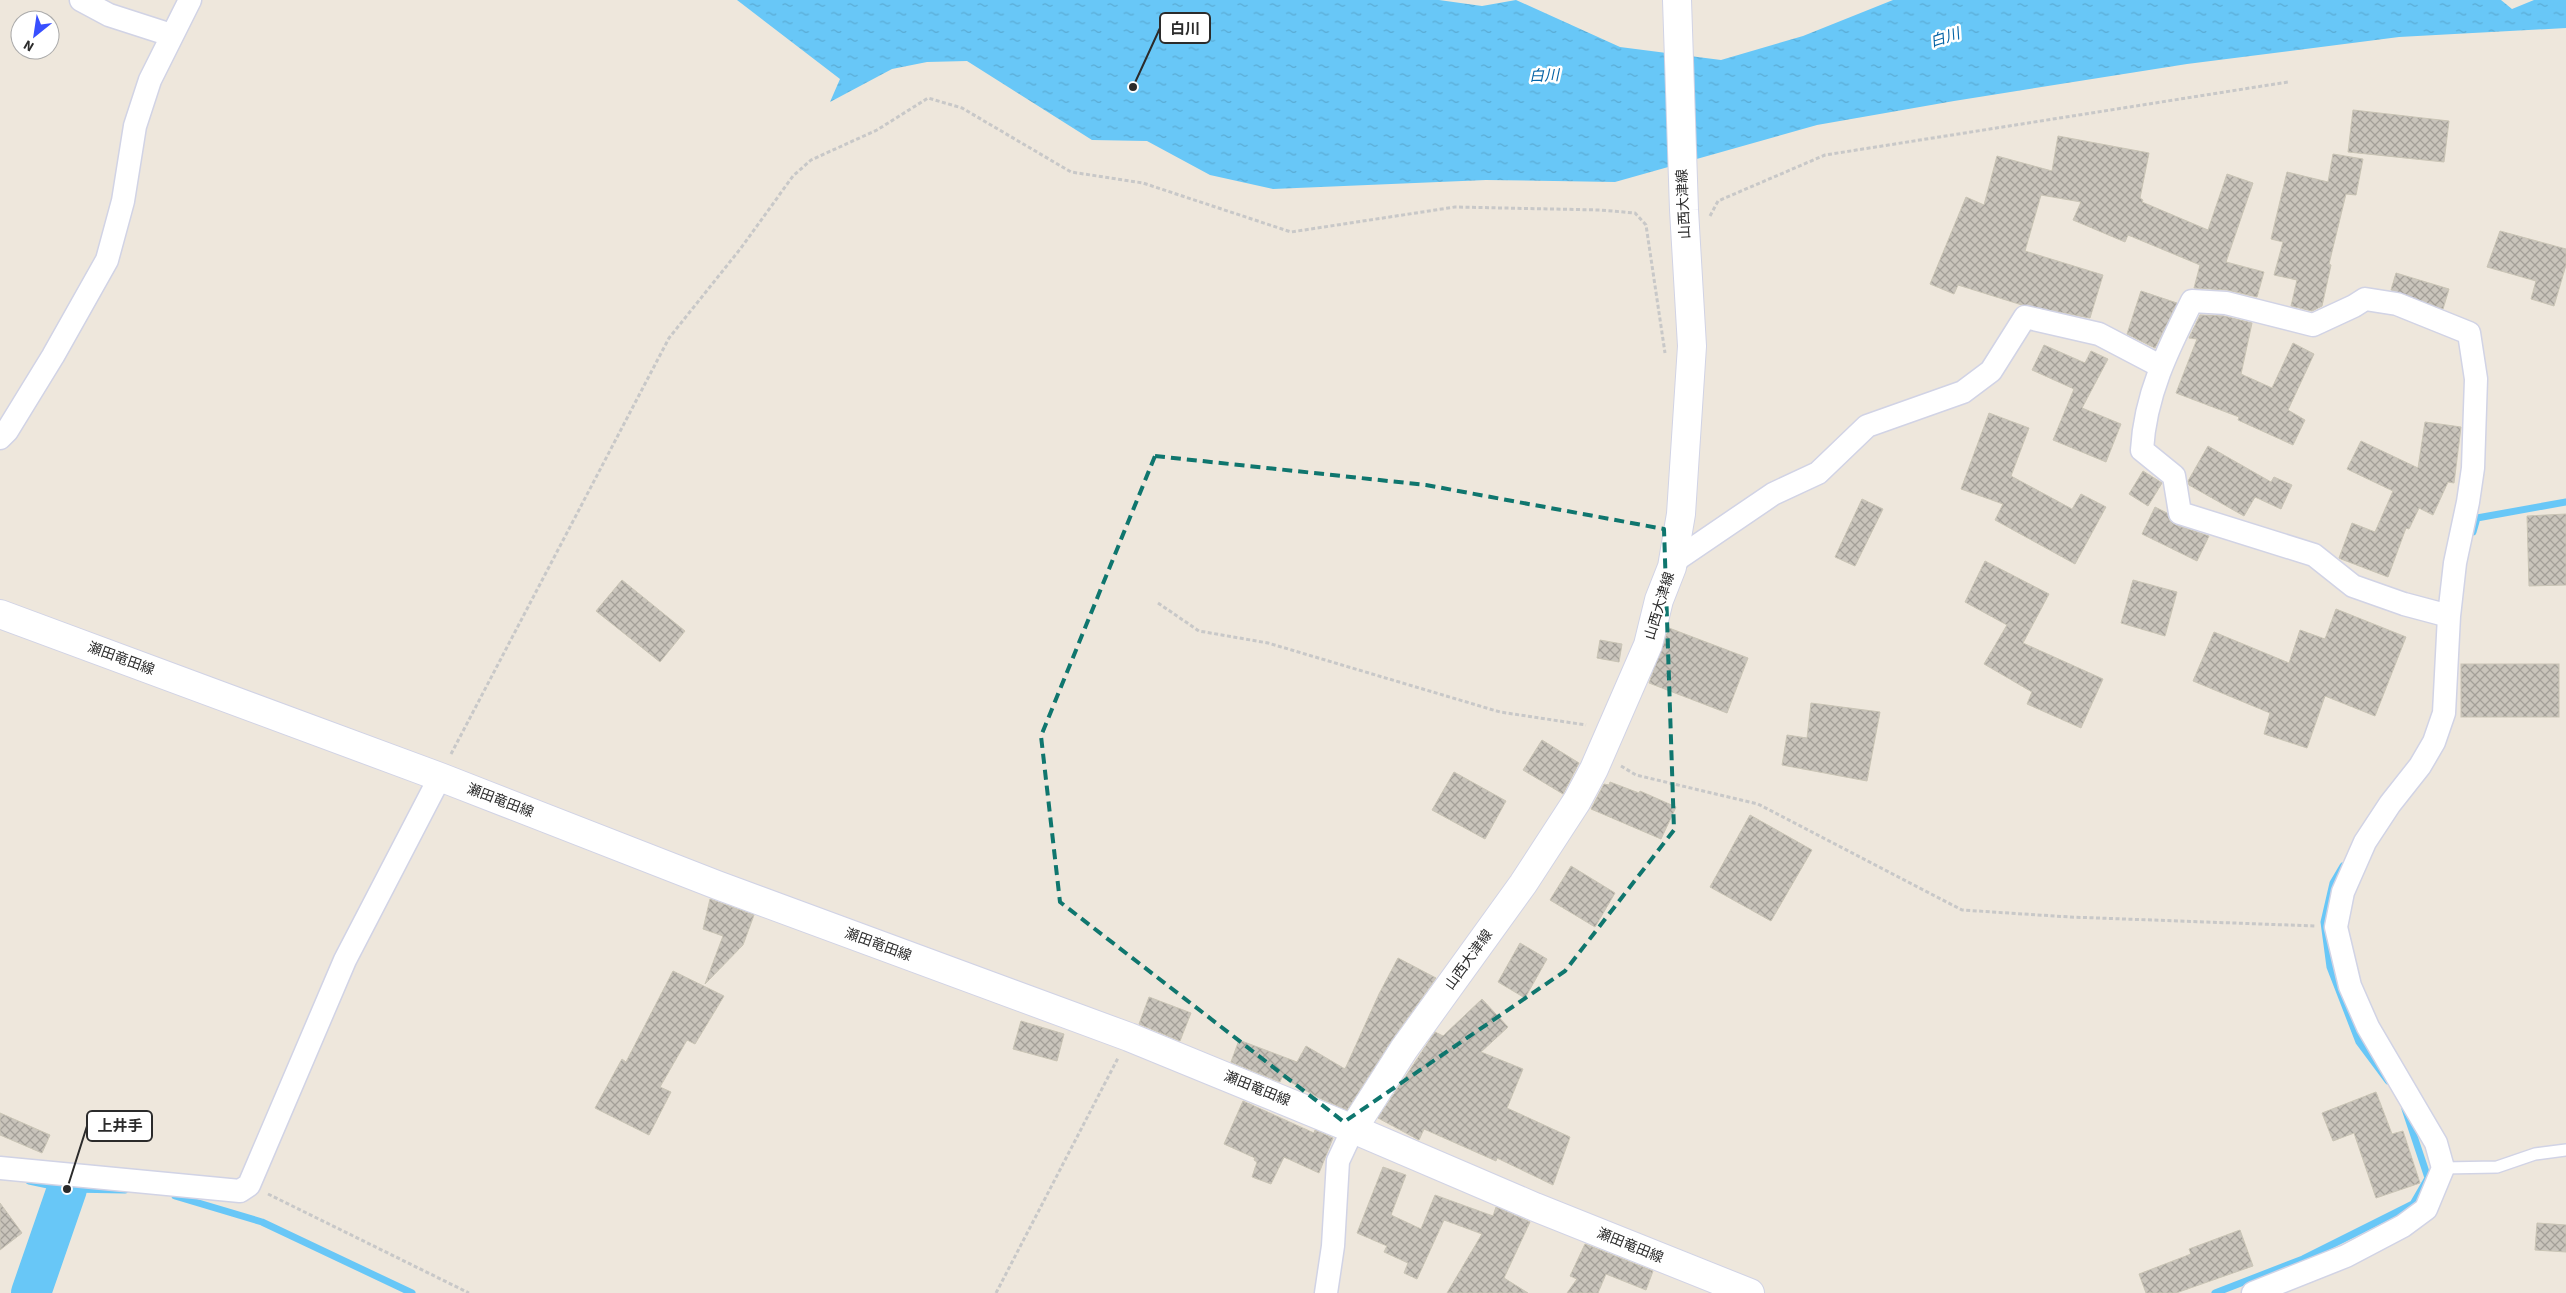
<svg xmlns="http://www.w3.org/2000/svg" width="2566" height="1293" font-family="'Source Sans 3','Noto Sans JP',sans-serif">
<defs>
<pattern id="water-ripples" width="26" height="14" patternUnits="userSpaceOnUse" patternTransform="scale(1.25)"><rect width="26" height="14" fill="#68c7f7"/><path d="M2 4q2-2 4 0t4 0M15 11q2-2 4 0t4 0" fill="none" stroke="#5aabd4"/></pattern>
<pattern id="building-cross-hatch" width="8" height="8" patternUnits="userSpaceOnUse" patternTransform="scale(1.25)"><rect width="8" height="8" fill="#c9c4bb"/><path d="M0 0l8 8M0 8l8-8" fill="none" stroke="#a39f98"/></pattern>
</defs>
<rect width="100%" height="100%" fill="#eee7dc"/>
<path fill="url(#water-ripples)" d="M737,0H1439L1482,6L1516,0L1620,47L1721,60L1803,36L1893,0H2501L2512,9L2534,0H2566V28L2399,37L2187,64L1954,101L1817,125L1615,182L1486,180L1273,189L1210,175L1147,141L1092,140L967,61L927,62L892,69L830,102L840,79Z"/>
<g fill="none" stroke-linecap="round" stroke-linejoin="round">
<g stroke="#68c7f7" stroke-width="7">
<path d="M2473,532L2477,518L2566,502"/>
<path d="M2343,866L2333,883L2324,922L2330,967L2359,1042L2388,1081"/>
<path d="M29,1181L67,1189L125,1190"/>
<path d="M175,1196L262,1222L412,1293"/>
<path d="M2215,1293L2303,1259L2413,1204L2428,1178L2405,1109"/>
</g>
<path stroke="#68c7f7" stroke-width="40" d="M31,1293L67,1189"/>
</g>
<g fill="url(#building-cross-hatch)" stroke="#c9c4b5">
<path d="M2353,110L2449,121L2444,162L2348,152Z"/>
<path d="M2058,136L2149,153L2140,198L2143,200L2142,202L2208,230L2227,174L2253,183L2226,262L2264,272L2257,297L2227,290L2194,288L2200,265L2128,235L2125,242L2073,220L2081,202L2041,195L2025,251L2103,275L2090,318L2022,305L1958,285L1954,294L1930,284L1966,197L1984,205L1997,156L2052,171Z"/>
<path d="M2333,154L2363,159L2356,195L2346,194L2329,264L2331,265L2322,306L2312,311L2291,306L2297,280L2274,275L2283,242L2271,239L2287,172L2328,182Z"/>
<path d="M2500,231L2566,249V265L2554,306L2531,299L2536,281L2487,267Z"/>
<path d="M2396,273L2449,289L2443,309L2391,290Z"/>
<path d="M2141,291L2177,303L2155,348L2127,334Z"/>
<path d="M2200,315L2224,316L2252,323L2241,374L2272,388L2293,343L2314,354L2288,410L2305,420L2293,445L2238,420L2239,417L2176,393L2197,339L2189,338Z"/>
<path d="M2044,345L2085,363L2091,351L2108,359L2082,408L2121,424L2106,462L2053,440L2074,389L2032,370Z"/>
<path d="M1989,413L2029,428L2011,476L2072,509L2081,494L2106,507L2075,564L1995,520L2003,504L1961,489Z"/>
<path d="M2425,422L2461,427L2454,483L2448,482L2433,515L2419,508L2409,529L2406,528L2388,577L2341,559L2339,558L2352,523L2375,532L2393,491L2347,469L2361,441L2418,468Z"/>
<path d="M2208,446L2271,482L2274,477L2292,485L2281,509L2255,497L2244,516L2189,485L2188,481Z"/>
<path d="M2143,471L2162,483L2148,506L2129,494Z"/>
<path d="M1862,499L1883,509L1855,566L1835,557Z"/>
<path d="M2155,507L2167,513L2170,521L2176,525L2209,536L2197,561L2142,534Z"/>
<path d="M2566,514V585L2529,586L2527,516Z"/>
<path d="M1985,561L2049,594L2023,643L2103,679L2081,728L2027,704L2032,692L1984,664L2007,625L1965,602Z"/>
<path d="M622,580L685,631L660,662L596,611Z"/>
<path d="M2133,580L2177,592L2165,636L2121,623Z"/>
<path d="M2336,609L2406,637L2375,716L2325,696L2307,748L2264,734L2270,713L2193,681L2214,632L2289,663L2300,630L2325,639Z"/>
<path d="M1669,628L1748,658L1727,713L1649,683Z"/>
<path d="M1600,640L1622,644L1619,662L1597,658Z"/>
<rect x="2461" y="664" width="98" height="53"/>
<path d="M1811,703L1880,712L1867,781L1782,765L1787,735L1807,738Z"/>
<path d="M1542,740L1579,763L1563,794L1523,770Z"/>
<path d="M1454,772L1506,801L1485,839L1432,810Z"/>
<path d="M1610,782L1639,793L1640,791L1676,807L1661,839L1591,809L1604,784L1609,785Z"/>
<path d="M1750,815L1812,850L1771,921L1710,887Z"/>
<path d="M1571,866L1615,893L1595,927L1550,900Z"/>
<path d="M710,899L754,915L743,945L705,984L723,936L703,929Z"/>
<path d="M1520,943L1547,959L1525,998L1498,982Z"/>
<path d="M1398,958L1436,978L1391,1041L1347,1110L1317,1097L1282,1077L1280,1082L1231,1062L1239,1040L1297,1062L1306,1046L1345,1069L1379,994Z"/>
<path d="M673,971L724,996L695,1044L687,1040L660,1087L671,1092L649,1135L595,1108L622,1059L626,1062Z"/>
<path d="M1149,997L1191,1013L1180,1041L1139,1024Z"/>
<path d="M1482,999L1508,1027L1481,1052L1523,1069L1507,1108L1570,1137L1553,1185L1497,1158L1496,1161L1424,1129L1419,1140L1378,1118L1435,1032L1443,1036Z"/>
<path d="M1021,1021L1064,1034L1057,1061L1013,1049Z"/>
<path d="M2376,1092L2392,1134L2403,1131L2420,1183L2376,1198L2354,1133L2333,1141L2322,1113Z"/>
<path d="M1243,1101L1314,1133L1315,1130L1333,1138L1319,1173L1284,1157L1271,1184L1252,1177L1257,1162L1254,1160L1255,1158L1224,1144Z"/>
<path d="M0,1113L50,1135L42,1153L0,1135Z"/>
<path d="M1383,1167L1406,1175L1391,1215L1421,1229L1435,1195L1493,1216L1496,1207L1530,1222L1504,1278L1528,1293H1447L1482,1234L1444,1220L1417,1279L1404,1273L1408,1263L1384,1252L1387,1246L1357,1233Z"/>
<path d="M0,1203L22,1233L0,1250Z"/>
<path d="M2537,1223L2566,1225V1252L2535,1250Z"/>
<path d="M2240,1230L2253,1266L2176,1293H2146L2139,1274L2191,1254L2189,1249Z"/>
<path d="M1585,1244L1653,1271L1646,1290L1606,1274L1598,1293H1567L1577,1279L1570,1276Z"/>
</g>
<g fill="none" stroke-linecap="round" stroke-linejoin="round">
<defs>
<path id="service" d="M2443,1168L2497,1167L2535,1154L2566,1150"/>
<g id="minor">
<path d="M81,0L109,15L171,35"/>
<path d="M0,438L7,431L53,356L107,260L123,201L135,126L150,80L190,0"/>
<path d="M1672,567L1679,558L1773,494L1818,473L1867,426L1963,392L1991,371L2025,317L2099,334L2160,366"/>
<path d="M0,1168L240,1191L249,1185L345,960L440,777"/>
<path d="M1326,1293L1333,1246L1338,1161L1353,1129"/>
<path d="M2253,1293L2346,1256L2403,1226L2426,1209L2443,1168L2436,1143L2368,1027L2350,986L2336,927L2343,892L2365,842L2390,804L2420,766L2434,742L2444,713L2449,616L2455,563L2468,502L2473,468L2476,379L2469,333L2397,304L2365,299L2354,306L2313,325L2226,303L2192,301C2168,349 2145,395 2142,450L2174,476L2180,513L2314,555L2353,586L2404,604L2449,616"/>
</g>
<g id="secondary">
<path d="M0,614L440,777L717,885L1129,1037L1353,1129L1535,1207L1750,1293"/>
<path d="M1353,1129L1404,1049L1523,884L1577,801L1594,769L1648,645L1659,600L1672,567L1681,514L1692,346L1684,210L1677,0"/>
</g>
</defs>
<use href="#service" stroke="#d1d3e5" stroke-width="14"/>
<use href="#minor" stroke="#d1d3e5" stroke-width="25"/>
<use href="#secondary" stroke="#d1d3e5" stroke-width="30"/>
<g stroke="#c8c8c8" stroke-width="3" stroke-dasharray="4 2.5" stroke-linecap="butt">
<path d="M1710,216L1718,201L1825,155L2288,82"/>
<path d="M1158,603L1199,631L1268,643L1500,712L1586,725"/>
<path d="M451,754L669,338L741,248L793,176L811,160L877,130L928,98L962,108L1071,172L1143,183L1291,232L1455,207L1600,210L1635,213L1646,225L1665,353"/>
<path d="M1621,766L1636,775L1758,804L1962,910L2070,917L2315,926"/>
<path d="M268,1194L469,1293"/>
<path d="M996,1293L1118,1058"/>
</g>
<use href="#service" stroke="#fff" stroke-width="11"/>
<use href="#minor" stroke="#fff" stroke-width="22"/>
<use href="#secondary" stroke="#fff" stroke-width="28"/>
</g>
<path fill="none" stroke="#0f766e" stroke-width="4" stroke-dasharray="10 6" stroke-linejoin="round" d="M1155,456L1426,485L1664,529L1674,830L1565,971L1344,1122L1060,902L1041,736Z"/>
<g text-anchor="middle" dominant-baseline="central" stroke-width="5" stroke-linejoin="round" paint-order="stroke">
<g font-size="14" fill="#2b2b2b" stroke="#fff">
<text transform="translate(1684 204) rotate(-93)">山西大津線</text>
<text transform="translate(1660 606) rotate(-73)">山西大津線</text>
<text transform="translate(121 659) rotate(20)">瀬田竜田線</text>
<text transform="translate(500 801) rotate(21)">瀬田竜田線</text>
<text transform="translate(878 945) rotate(20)">瀬田竜田線</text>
<text transform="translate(1469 960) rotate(-54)">山西大津線</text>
<text transform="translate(1257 1089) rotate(22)">瀬田竜田線</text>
<text transform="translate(1630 1246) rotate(22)">瀬田竜田線</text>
</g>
<g font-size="15" font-style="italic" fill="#0463a6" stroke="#fff">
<text transform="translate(1945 38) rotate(-18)">白川</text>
<text transform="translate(1544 76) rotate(-2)">白川</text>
</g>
</g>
<path fill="none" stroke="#2b2b2b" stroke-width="2" d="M1133 87L1160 28M67 1189L87 1126"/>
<g fill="#2b2b2b" stroke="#fff" stroke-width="2">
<circle cx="1133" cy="87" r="5"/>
<circle cx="67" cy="1189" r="5"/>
</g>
<g fill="#fff" stroke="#2b2b2b" stroke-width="2">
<rect x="1160" y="13" width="50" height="30" rx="5"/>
<rect x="87" y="1111" width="65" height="30" rx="5"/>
</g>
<g font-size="15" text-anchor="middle" font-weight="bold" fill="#2b2b2b">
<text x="1185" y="34">白川</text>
<text x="120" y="1131">上井手</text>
</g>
<g transform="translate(35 35) rotate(210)"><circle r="24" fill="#ffffff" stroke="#aaaaaa"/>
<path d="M0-4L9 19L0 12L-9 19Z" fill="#384fff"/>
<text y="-8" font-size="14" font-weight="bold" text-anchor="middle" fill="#2b2b2b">N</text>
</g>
</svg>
